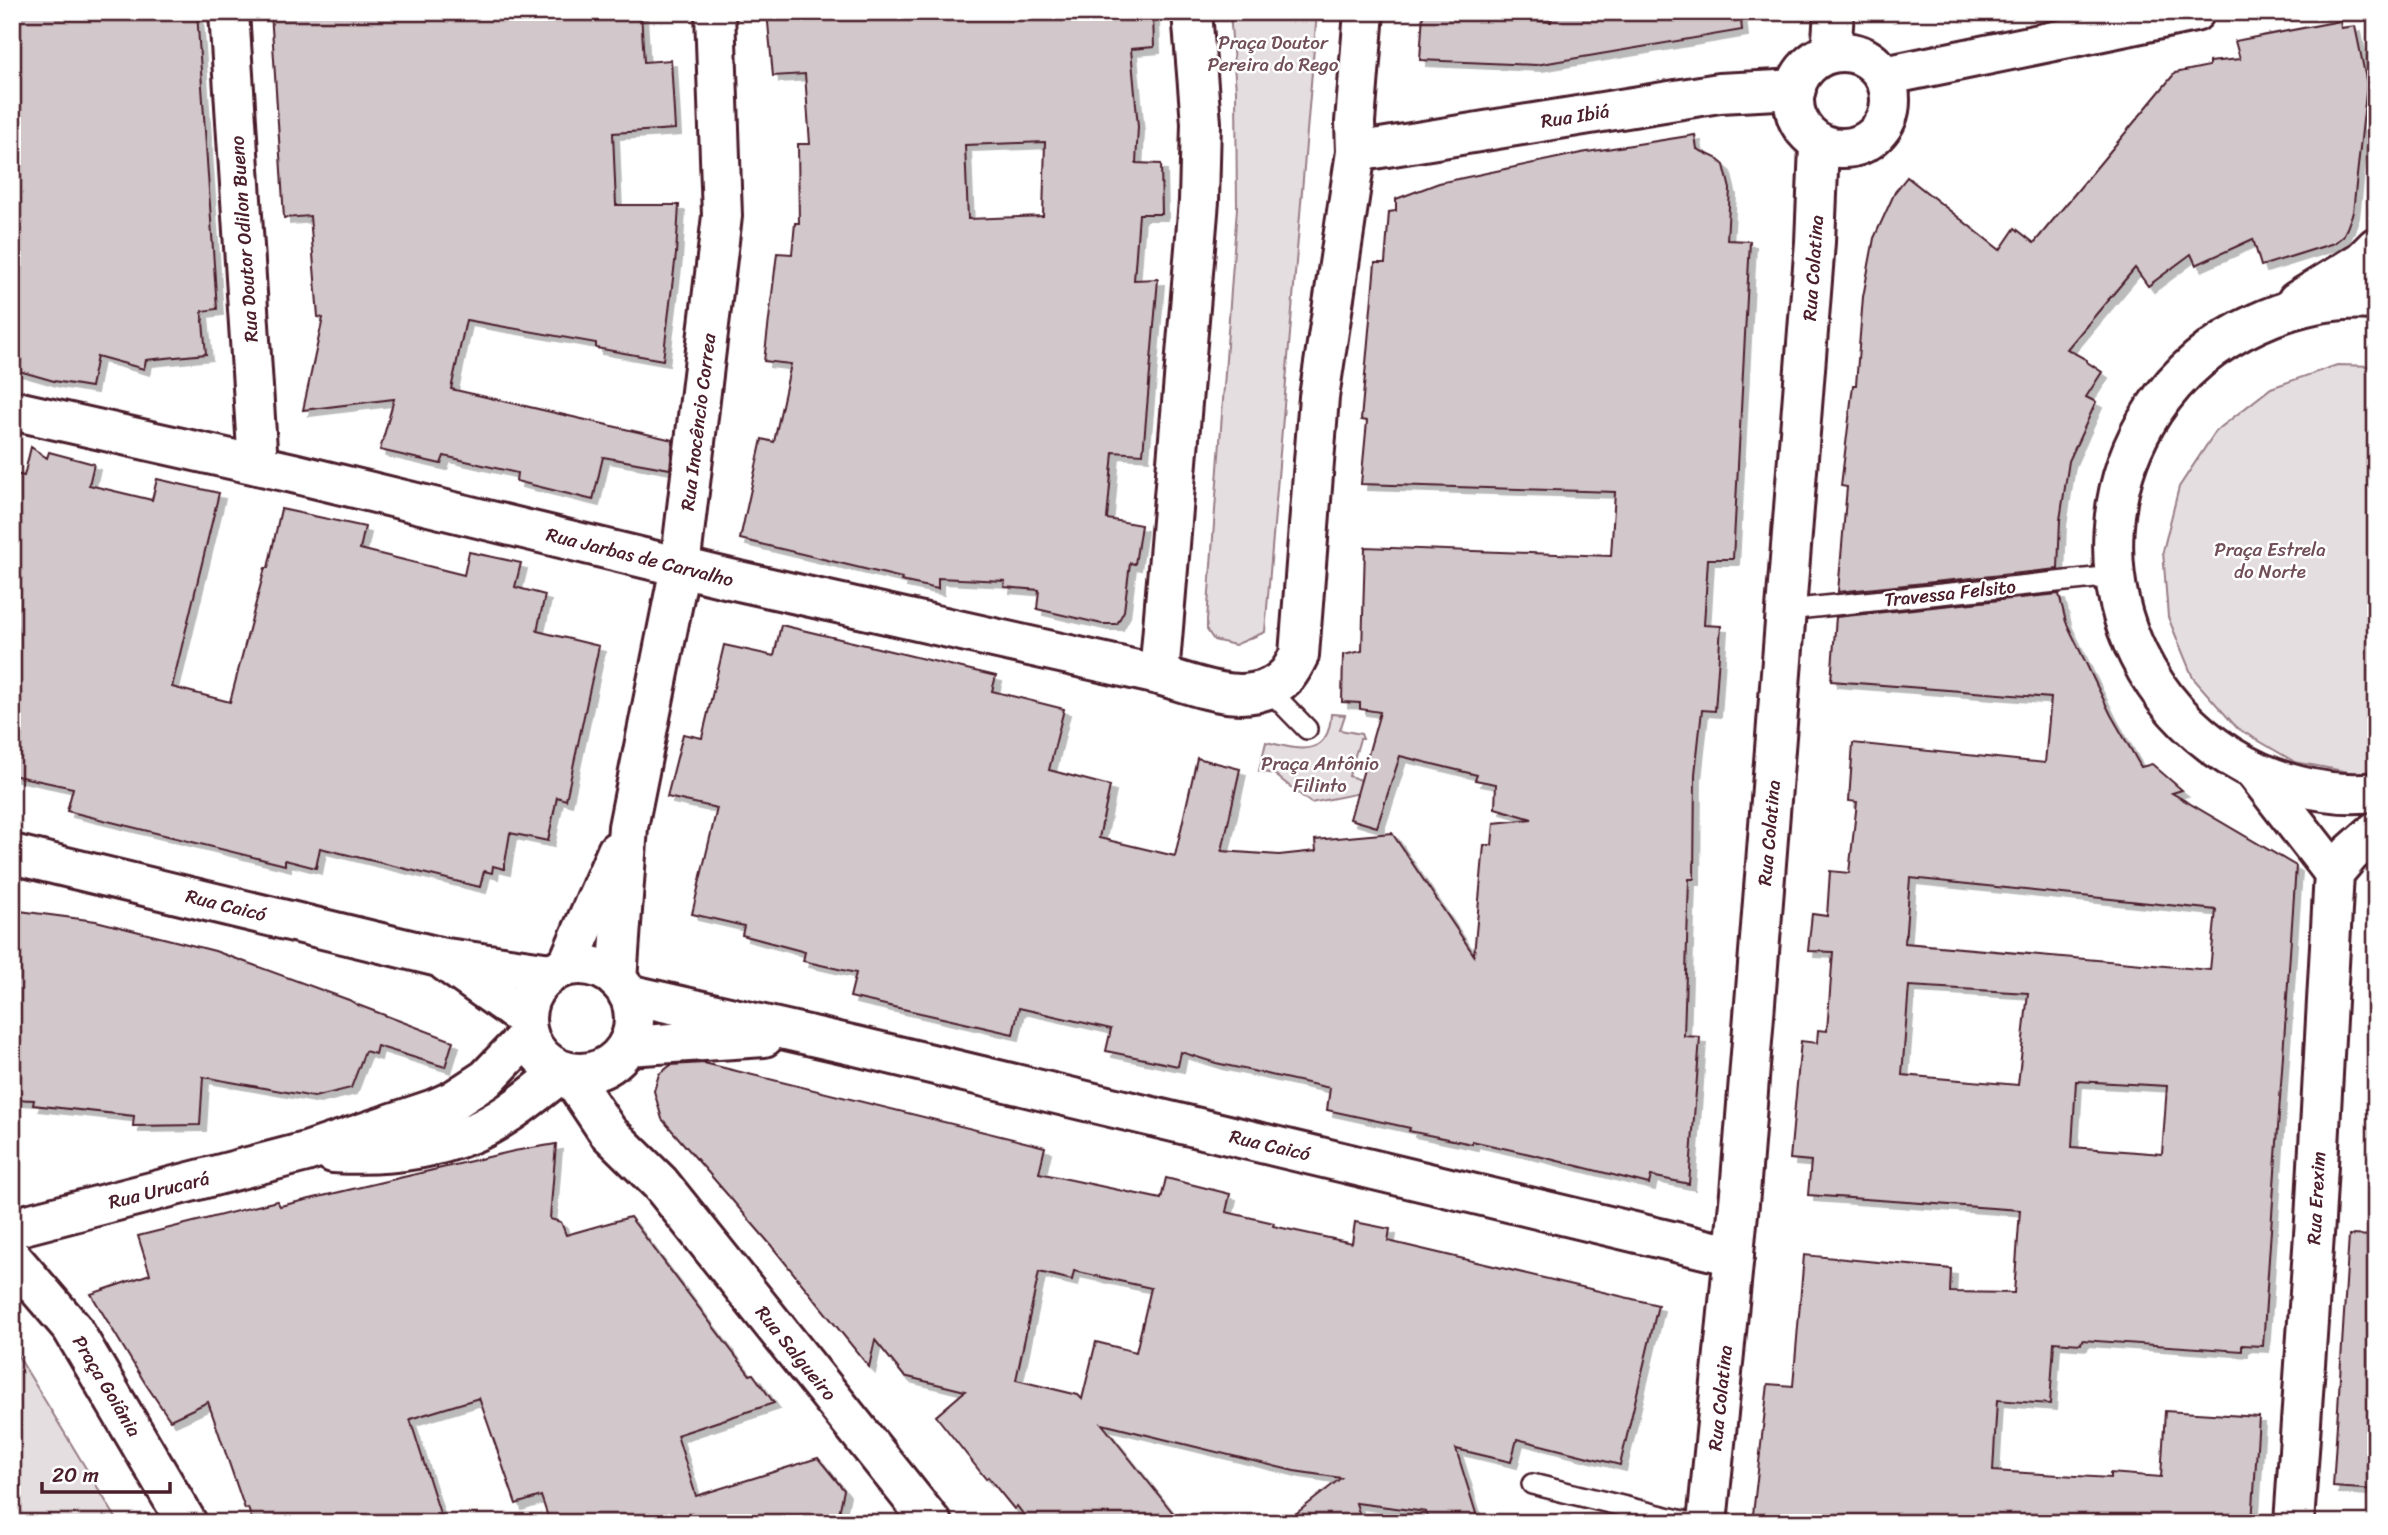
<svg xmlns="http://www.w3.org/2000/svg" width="2388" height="1535" font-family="Sriracha,sans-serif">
<defs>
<filter id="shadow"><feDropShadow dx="6" dy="6" stdDeviation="0" flood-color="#0004"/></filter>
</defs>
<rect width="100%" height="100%" fill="#fff"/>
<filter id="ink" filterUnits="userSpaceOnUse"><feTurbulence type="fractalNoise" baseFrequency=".0143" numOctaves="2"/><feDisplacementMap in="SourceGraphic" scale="14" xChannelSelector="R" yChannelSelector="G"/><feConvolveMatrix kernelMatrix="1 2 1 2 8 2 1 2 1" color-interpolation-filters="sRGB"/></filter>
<g filter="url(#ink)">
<g fill="#e5dee0" stroke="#987e86" stroke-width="2">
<path d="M1230,12H1317L1265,632L1235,645L1214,640L1207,630V620L1237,208L1236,91Z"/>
<path d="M2337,365L2376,366V772L2360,774L2295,762L2237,728L2193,678L2168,617L2163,551L2179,487L2216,431L2271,388Z"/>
<path d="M1331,714L1345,715L1340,730L1361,734L1363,739H1360L1349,776L1361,780L1360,793L1311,803L1274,774L1259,771L1266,742C1296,749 1329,760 1331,714Z"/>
<path d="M12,1346L119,1523H12Z"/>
</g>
<g fill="#d2c7cb" stroke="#4a1f2b" stroke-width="2" fill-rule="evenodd" filter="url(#shadow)">
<path d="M12,12H197L217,309L202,311L206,354L146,360L144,369L97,356L91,387L54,381L12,369Z"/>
<path d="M271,12H641L644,62L671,60L675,129L613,133L616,205H679L676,254L663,360L596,348V343L466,320L451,389L673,440L670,469L603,457L593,500L516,481L517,473L444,456L441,464L380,450L394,399L303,410L323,318L318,317L310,216L284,218Z"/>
<path d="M767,12H1121V16L1153,14L1154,47L1131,49L1138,127L1136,163L1161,164L1162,214H1139L1134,280L1158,279L1143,454L1113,452L1107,519L1141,525L1135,564L1130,563L1124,611L1117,624H1102L1037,609L1039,590L1004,587L1005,581L938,578V589L901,581L902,578L740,539L762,439L774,442L791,364L764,361L777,253L792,254L795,223H799L798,144H810L805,74L773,76ZM1045,142L1043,216L968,219L965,145Z"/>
<path d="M1423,12L1551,22L1552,12H1740L1742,30L1536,65L1420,60Z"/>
<path d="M2340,21L2341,28L2355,26L2367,84L2353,212L2347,228L2343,236L2334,243L2261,266L2253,239L2196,265L2191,254L2148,286L2135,268L2067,349L2087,360V362L2102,372L2086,397L2096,402L2069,461L2060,520L2058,569L1838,592L1847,487L1841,486L1853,385H1856L1863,297L1874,238L1895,192L1907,177L2000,250L2015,228L2034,243L2175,73L2209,66V62L2240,59L2235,41Z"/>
<path d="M1695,135L1697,149L1716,158L1724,165L1730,189L1727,240L1750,241L1733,559H1708L1704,625L1721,626L1715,711L1702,710L1695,774L1694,879H1689L1684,1036L1700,1037L1689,1184L1651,1176L1649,1184L1534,1155L1472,1141V1144L1409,1131L1410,1128L1327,1110L1330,1088L1216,1063L1181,1052L1178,1066L1106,1051L1111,1029L1019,1008L1013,1034L850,997L856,973L803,961L805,952L742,935L744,926L692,914L717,808L667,797L683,734L702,738L724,645L774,656L781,625L996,676L992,691L1064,709L1049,770L1110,786L1099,838L1175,856L1197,758L1240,769L1222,851L1279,855L1316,851L1315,840L1392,833L1474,955L1484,845H1492L1494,823L1532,819L1495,808L1496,784L1475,780L1477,775L1400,756L1377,827L1350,819L1380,712L1360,709V703L1342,702L1343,655L1362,651L1365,547L1611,556L1615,492L1361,484L1367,421L1361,420L1375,263H1385L1389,212L1396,211V199L1439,183L1581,153Z"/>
<path d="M31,447L47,458L49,452L94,464L89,485L152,500L157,479L219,493L172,687L230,702L265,568H268L281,509L365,527L360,549L464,575L469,552L521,563L515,587L545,595L537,631L599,646L566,800L557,797L548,841L510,833L504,869L493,866L492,873L484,871L480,887L320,848L316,868L285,860V865L67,811L73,788L12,775V473L24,476Z"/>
<path d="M2059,594L2066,622L2111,715L2141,767L2152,764L2182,790L2172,793L2296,866L2263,1346L2242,1345V1351L2082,1340L2081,1344L2054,1342L2050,1404L1997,1400L1993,1471L2110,1478V1473L2161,1477L2165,1411L2259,1417L2252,1523H1752L1768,1384L1793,1386L1804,1255L1951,1269L1950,1292L2014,1293L2020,1210L1808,1195L1811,1161L1790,1159L1801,1041L1817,1043L1818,1030L1827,1031L1833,952L1808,951L1812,914L1827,916L1830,871L1849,873L1857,802L1849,801L1853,743L2045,763L2051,698L1831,681L1836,617ZM1910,878L2216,910L2210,970L1905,943ZM1909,986L2028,993L2018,1085L1902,1075ZM2076,1081L2167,1086L2162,1154L2072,1147Z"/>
<path d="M12,910L96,921L215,951L349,1000L358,1005L453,1041L445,1067L377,1046L375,1054L365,1051L351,1088L314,1097L203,1077L200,1125L133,1126L134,1116L33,1105L34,1100L12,1099Z"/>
<path d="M704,1063L1045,1147L1039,1173L1161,1199L1166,1178L1230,1194L1226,1212L1274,1223L1273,1226L1352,1243L1355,1222L1390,1229L1388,1241L1658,1305L1620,1465L1517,1439L1511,1462L1456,1449L1479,1523H1429L1426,1512L1356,1503L1362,1523H1284L1341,1478L1294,1471L1102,1424L1181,1523H1030L1017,1506L1014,1509L988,1477L986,1479L936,1416L965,1391L904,1376L875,1340L869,1367L770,1244L662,1119L654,1091L659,1074L671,1065ZM1074,1271L1151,1288L1136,1352L1096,1342L1082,1399L1078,1395L1016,1380L1039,1272L1072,1280Z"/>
<path d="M556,1144L550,1219L561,1222L566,1235L630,1217L750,1375L753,1374L774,1403L677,1435L696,1496L818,1458L844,1490L838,1518L824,1523H550L541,1496L516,1504L479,1398L410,1419L443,1523H253L248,1508L245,1509L208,1402L170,1420L145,1383L91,1294L150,1274L138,1236L277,1201L280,1206L514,1151Z"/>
<path d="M2349,1235L2376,1236V1490L2333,1487Z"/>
</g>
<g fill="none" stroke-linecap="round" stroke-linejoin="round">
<defs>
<g id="service">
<path d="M1787,610L2114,576"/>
<path d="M1268,689L1307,729"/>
<path d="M1532,1484L1691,1523"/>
</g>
<g id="minor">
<path d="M229,12L258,465"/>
<circle cx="1842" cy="100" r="48"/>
<path d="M1831,53L1834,12"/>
<path d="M1884,76L2195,12"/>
<path d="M1356,152L1719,93L1796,89"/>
<path d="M2376,300C2335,297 2294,306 2257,323C2077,405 2064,650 2229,756C2270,782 2326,798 2376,792"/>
<path d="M2297,301L2362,261L2376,247"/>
<path d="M12,410L293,473L730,579L1159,675C1199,686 1254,712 1288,674C1292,669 1296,661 1299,655L1319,397L1356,152L1355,122L1364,12"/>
<path d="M1159,675L1199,201L1201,123L1192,12"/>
<path d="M2254,770L2334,873"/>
<path d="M12,854L439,957L551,973"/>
<path d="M446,962L525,1018"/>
<circle cx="580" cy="1019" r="54"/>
<path d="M567,966L617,851"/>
<path d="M617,980L628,827L680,567L722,216L715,12"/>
<path d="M628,994L856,1046L1734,1256"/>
<path d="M627,1046L764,1037"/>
<path d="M568,1072L608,1132L660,1183L932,1523"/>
<path d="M333,1153C380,1156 426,1152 470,1134C505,1120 535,1093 564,1071"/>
<path d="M12,1228L306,1152L434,1109L454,1100L486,1079L528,1035"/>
<path d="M12,1258L72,1328L187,1523"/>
<path d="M1707,1523L1740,1193L1815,242L1819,146L1821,144"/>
<path d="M2294,1523L2315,1220L2334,873L2350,854L2376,831"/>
</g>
</defs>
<use href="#service" stroke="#4a1f2b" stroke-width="24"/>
<use href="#minor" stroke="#4a1f2b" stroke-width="44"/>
<use href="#service" stroke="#fff" stroke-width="19"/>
<use href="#minor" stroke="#fff" stroke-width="38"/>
</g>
</g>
<g text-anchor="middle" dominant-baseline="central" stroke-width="5" stroke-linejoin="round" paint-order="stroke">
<g font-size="19" fill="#714f58" stroke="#fff">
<text x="1273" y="42">Praça Doutor<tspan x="1273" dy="22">Pereira do Rego</tspan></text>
<text x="2270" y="549">Praça Estrela<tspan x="2270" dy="22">do Norte</tspan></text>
<text x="1320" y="763">Praça Antônio<tspan x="1320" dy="22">Filinto</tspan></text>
</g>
<g font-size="19" fill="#4a1f2b" stroke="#fff">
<text transform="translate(1575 116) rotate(-9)">Rua Ibiá</text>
<text transform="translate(244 239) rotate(-94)">Rua Doutor Odilon Bueno</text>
<text transform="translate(1813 268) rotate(-86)">Rua Colatina</text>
<text transform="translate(698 422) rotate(-83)">Rua Inocêncio Correa</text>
<text transform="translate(640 557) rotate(14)">Rua Jarbas de Carvalho</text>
<text transform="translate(1950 593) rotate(-6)">Travessa Felsito</text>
<text transform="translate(1769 833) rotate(-85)">Rua Colatina</text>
<text transform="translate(226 905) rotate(14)">Rua Caicó</text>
<text transform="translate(1270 1145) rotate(13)">Rua Caicó</text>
<text transform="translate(159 1190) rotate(-14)">Rua Urucará</text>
<text transform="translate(2316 1198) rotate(-87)">Rua Erexim</text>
<text transform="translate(796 1353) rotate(51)">Rua Salgueiro</text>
<text transform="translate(107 1386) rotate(59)">Praça Goiânia</text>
<text transform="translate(1720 1398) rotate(-84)">Rua Colatina</text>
</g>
</g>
<rect width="2388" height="1535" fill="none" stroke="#fff" stroke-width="42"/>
<rect x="21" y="21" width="2346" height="1493" fill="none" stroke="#4a1f2b" stroke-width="2.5" filter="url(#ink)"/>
<path d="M42 1482v10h128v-10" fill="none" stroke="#4a1f2b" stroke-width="3.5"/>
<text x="52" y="1482" font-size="21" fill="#4a1f2b" stroke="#ffffff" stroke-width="5" paint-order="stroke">20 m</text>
</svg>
